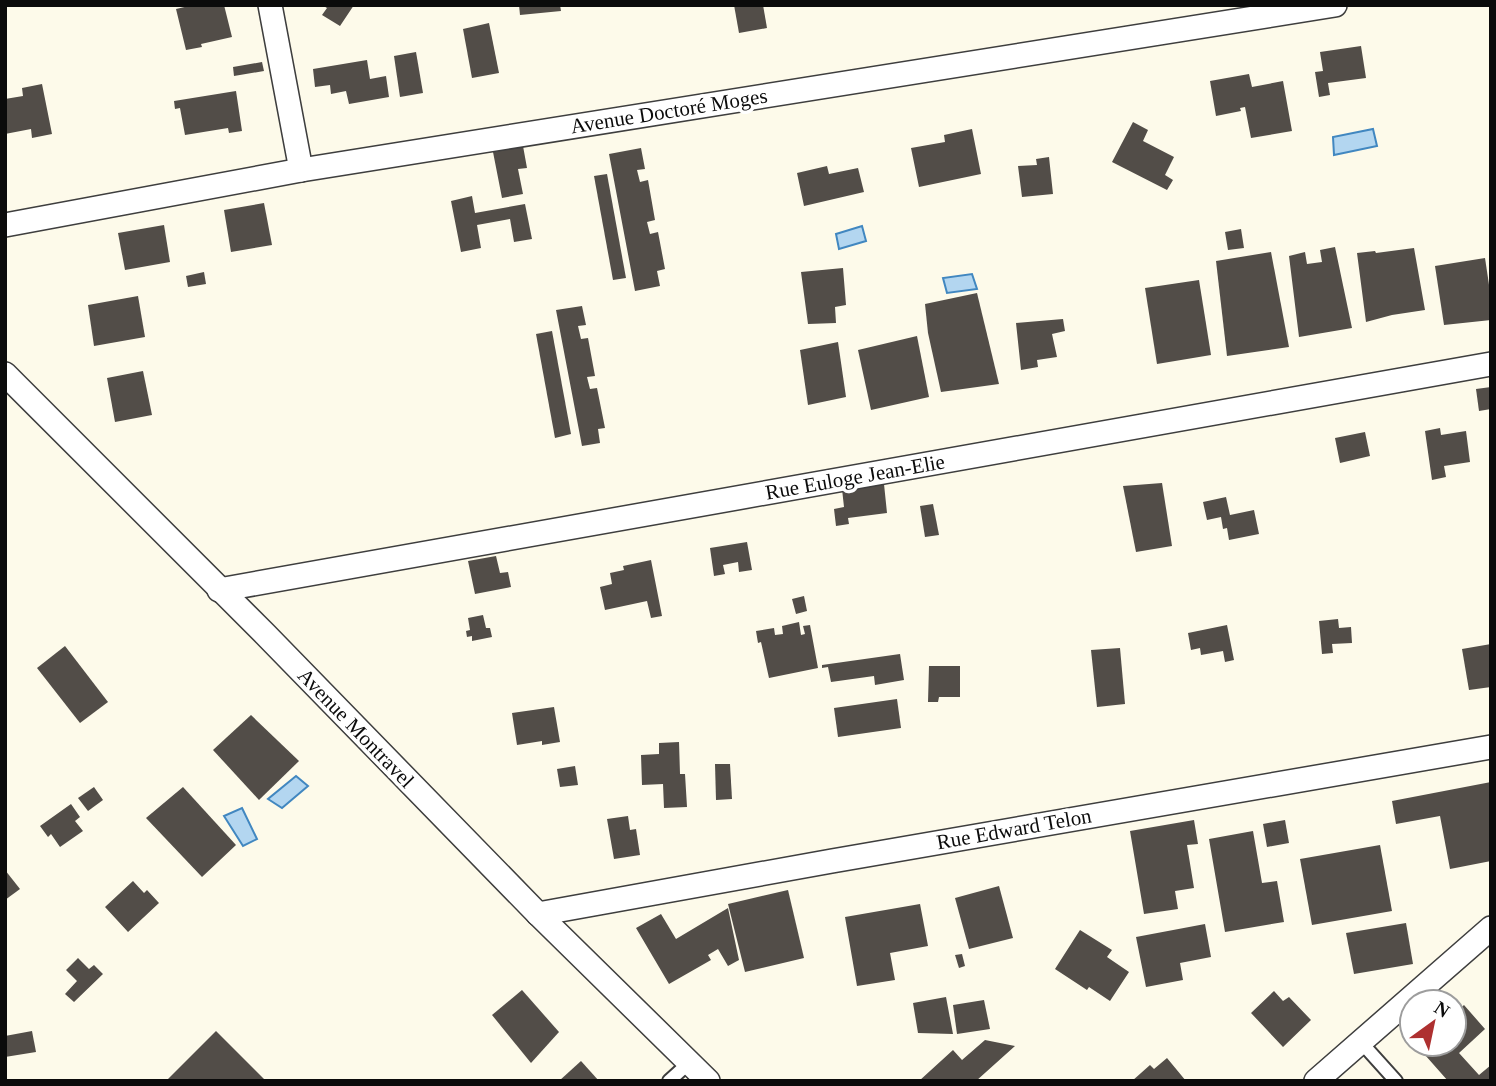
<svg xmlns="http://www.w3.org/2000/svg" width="1496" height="1086" font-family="Georgia,serif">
<rect width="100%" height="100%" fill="#fdfaea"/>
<g fill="#b3d6f0" stroke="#4187c0" stroke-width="2">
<path d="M1373,129L1377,146L1334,155L1333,137Z"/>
<path d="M862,226L866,241L839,249L836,234Z"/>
<path d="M972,274L977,289L947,293L943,278Z"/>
<path d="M296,776L308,786L282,808L268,799Z"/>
<path d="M242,808L257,839L243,846L224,816Z"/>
</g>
<g fill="#524d48">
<path d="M193,5H224L232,37L201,44L202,47L186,50L176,9Z"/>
<path d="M322,5H354L340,26L322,15L327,8Z"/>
<path d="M519,5H560L561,11L520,15Z"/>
<path d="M734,5H763L767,28L739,33Z"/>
<path d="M489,23L499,73L472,78L463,29Z"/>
<path d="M1361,46L1366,78L1328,83L1330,95L1319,97L1315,72L1323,71L1320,52Z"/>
<path d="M416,52L423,93L400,97L394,56Z"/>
<path d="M367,60L370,79L386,76L389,97L349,104L346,91L331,94L330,85L315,87L313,69Z"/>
<path d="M262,62L264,71L234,76L233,67Z"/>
<path d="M1249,74L1252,87L1283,81L1292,131L1251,138L1245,107L1240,108L1241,111L1216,116L1210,81Z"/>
<path d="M42,84L52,134L32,138L31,129L5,134V99L23,96L22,88Z"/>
<path d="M236,91L242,131L229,133L228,128L185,135L180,108L175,109L174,101Z"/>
<path d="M1133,122L1148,130L1143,141L1174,157L1165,175L1173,180L1167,190L1112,162Z"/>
<path d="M972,129L981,174L919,187L911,148L945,142L944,135Z"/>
<path d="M523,146L527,168L518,169L523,194L502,198L493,152Z"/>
<path d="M641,148L645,169L637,170L640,182L648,180L655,220L647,222L650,234L658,232L665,269L657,271L660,286L635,291L609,154Z"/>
<path d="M1049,157L1053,194L1022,197L1018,166L1037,165L1036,159Z"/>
<path d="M827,166L829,174L858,168L864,192L804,206L797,173Z"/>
<path d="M607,174L626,278L613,280L594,176Z"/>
<path d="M472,196L475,213L525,204L532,239L514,242L510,219L477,225L481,248L461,252L451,201Z"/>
<path d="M264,203L272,245L231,252L224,210Z"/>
<path d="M164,225L170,262L125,270L118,233Z"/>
<path d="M1241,229L1244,248L1228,250L1225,232Z"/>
<path d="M1335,247L1352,328L1299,337L1289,256L1305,252L1307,264L1322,262L1320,250Z"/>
<path d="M1414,248L1425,310L1392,315L1366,322L1357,253L1375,251L1376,253Z"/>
<path d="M1271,252L1289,347L1227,356L1216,261Z"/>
<path d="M1485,258L1491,298V320L1444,325L1435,266Z"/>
<path d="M843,268L846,305L835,307L836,323L808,324L801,272Z"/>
<path d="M204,272L206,284L188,287L186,276Z"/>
<path d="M1199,280L1211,355L1157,364L1145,288Z"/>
<path d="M977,293L999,384L941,392L928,333L925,304Z"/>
<path d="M138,296L145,337L94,346L88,305Z"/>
<path d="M582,306L586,325L578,326L581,339L588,338L595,376L587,377L590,389L597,388L605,428L598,429L600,443L582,446L556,310Z"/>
<path d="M1063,319L1065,331L1052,334L1057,357L1037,360L1038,367L1021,370L1016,323Z"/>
<path d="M552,331L571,434L555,438L536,334Z"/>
<path d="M917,336L929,397L871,410L858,350Z"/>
<path d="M838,342L846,397L808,405L800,350Z"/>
<path d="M143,371L152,415L115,422L107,378Z"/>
<path d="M1491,387V409L1479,411L1476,389Z"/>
<path d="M1440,428L1441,435L1466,431L1470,462L1444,466L1446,477L1432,480L1425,431Z"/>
<path d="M1365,432L1370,456L1340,463L1335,438Z"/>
<path d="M1162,483L1172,546L1136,552L1123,486Z"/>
<path d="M884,484L887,513L848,518L849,524L836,526L834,509L844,507L842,489Z"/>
<path d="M1226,497L1230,515L1254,510L1259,534L1229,540L1227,528L1223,529L1221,517L1207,520L1203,502Z"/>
<path d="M933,504L939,535L925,537L920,506Z"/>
<path d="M747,542L752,570L739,572L738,562L723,565L725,574L714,576L710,548Z"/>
<path d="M496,556L500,573L508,572L511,587L475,594L468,561Z"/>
<path d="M651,560L662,616L651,618L647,601L605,610L600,587L612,584L610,573L624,570L623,566Z"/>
<path d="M804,596L807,611L796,614L792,599Z"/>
<path d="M483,615L486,628H490L492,637L472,641V636L467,637L466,631L470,630L468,618Z"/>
<path d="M1338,619L1339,628L1351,627L1352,643L1332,644L1333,653L1322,654L1319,621Z"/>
<path d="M799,622L801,635L805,634L803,626L810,625L818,668L769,678L761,642L758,643L756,631L774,628L775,635L783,634L782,626Z"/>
<path d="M1227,625L1234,660L1225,662L1223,651L1201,655L1200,648L1191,650L1188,633Z"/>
<path d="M1491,644V687L1469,690L1462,649Z"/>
<path d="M65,646L108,702L80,723L37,668Z"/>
<path d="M1120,648L1125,704L1097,707L1091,650Z"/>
<path d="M900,654L904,680L875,685L874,676L831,682L828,667L822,668V665Z"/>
<path d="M929,666H960V697H939L938,702H928Z"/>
<path d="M897,699L901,728L838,737L834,708Z"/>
<path d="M554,707L560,742L542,745V741L517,745L512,713Z"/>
<path d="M251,715L299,761L259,800L213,750Z"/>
<path d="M679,742L680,774H685L687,807L664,808L663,784L642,785L641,755L659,754V743Z"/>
<path d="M715,764H730L732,799L716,800Z"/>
<path d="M575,766L578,785L560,787L557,769Z"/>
<path d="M1491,782V861L1450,869L1440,816L1396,824L1392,801Z"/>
<path d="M94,787L103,800L88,811L78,798Z"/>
<path d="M183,787L236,845L202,877L146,818Z"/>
<path d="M71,804L80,817L75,821L83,831L60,847L51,834L48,837L40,826Z"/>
<path d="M628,816L630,830L636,829L640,855L614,859L607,819Z"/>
<path d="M1194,820L1198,844L1187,845L1194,888L1175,891L1178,909L1144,914L1130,831Z"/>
<path d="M1285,820L1289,843L1267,847L1263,824Z"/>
<path d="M1253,831L1262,883L1277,881L1284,922L1225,932L1209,839Z"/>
<path d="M1380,845L1392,911L1312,925L1300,859Z"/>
<path d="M5,870L20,889L5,900Z"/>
<path d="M133,881L144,893L147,890L159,903L128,932L105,907Z"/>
<path d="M999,886L1013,938L969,949L955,898Z"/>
<path d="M788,890L804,958L745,972L728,904Z"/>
<path d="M920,904L928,946L890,953L895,980L857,986L845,917Z"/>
<path d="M728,908L739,960L728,966L718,949L708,955L711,960L669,984L636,928L661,914L676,939Z"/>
<path d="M1406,923L1413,964L1354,974L1346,933Z"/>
<path d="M1205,924L1211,957L1180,963L1183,980L1146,987L1136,937Z"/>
<path d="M1080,930L1112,950L1107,957L1129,972L1110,1001L1089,987L1087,990L1055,969Z"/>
<path d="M962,954L965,966L959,968L955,955Z"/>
<path d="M78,958L89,969L94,965L103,974L74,1002L65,994L77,981L66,970Z"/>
<path d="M522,990L559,1032L531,1063L492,1015Z"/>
<path d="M1274,991L1283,1001L1289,997L1311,1020L1283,1047L1251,1013Z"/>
<path d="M946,997L953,1034L918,1033L913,1003Z"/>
<path d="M984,1000L990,1029L957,1034L953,1005Z"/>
<path d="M1464,1005L1485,1029L1459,1053L1479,1075L1491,1065V1081H1448L1418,1047L1421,1044H1454V1014Z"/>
<path d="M32,1031L36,1052L5,1057V1036Z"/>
<path d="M216,1031L266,1081H166Z"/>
<path d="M985,1040L1015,1046L976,1081H919L953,1050L962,1060Z"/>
<path d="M1167,1058L1186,1081H1132L1150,1065L1154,1069Z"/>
<path d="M581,1061L599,1081H559Z"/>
</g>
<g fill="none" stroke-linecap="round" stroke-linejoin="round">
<defs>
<g id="lane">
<path d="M1360,1041L1396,1081"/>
<path d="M669,1081L690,1062"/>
</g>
<g id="street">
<path d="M270,5L301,170"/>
<path d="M5,225L301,170L1335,5"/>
<path d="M5,374L265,634L538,914L708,1081"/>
<path d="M219,590L1491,364"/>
<path d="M538,914L832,861L1491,747"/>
<path d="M1316,1081L1491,928"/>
</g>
</defs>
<use href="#lane" stroke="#3e3e3e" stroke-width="16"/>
<use href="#street" stroke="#3e3e3e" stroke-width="26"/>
<use href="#lane" stroke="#fff" stroke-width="12"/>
<use href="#street" stroke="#fff" stroke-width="23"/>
</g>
<g text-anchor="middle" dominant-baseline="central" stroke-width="7" stroke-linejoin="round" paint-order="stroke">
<g font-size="21" fill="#0b0b0b" stroke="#fff">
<text transform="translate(669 111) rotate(-9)">Avenue Doctoré Moges</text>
<text transform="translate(855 477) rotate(-10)">Rue Euloge Jean-Elie</text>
<text transform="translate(356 728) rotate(46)">Avenue Montravel</text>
<text transform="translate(1014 829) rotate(-10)">Rue Edward Telon</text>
</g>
</g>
<rect width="1496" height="1086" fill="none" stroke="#0b0b0b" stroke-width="14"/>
<g transform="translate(1433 1023) rotate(33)"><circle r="33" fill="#ffffff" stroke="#9d9d9d" stroke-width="2"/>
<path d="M0-5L12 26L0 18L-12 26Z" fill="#ae3030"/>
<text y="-10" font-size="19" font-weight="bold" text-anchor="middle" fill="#0b0b0b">N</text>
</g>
</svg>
